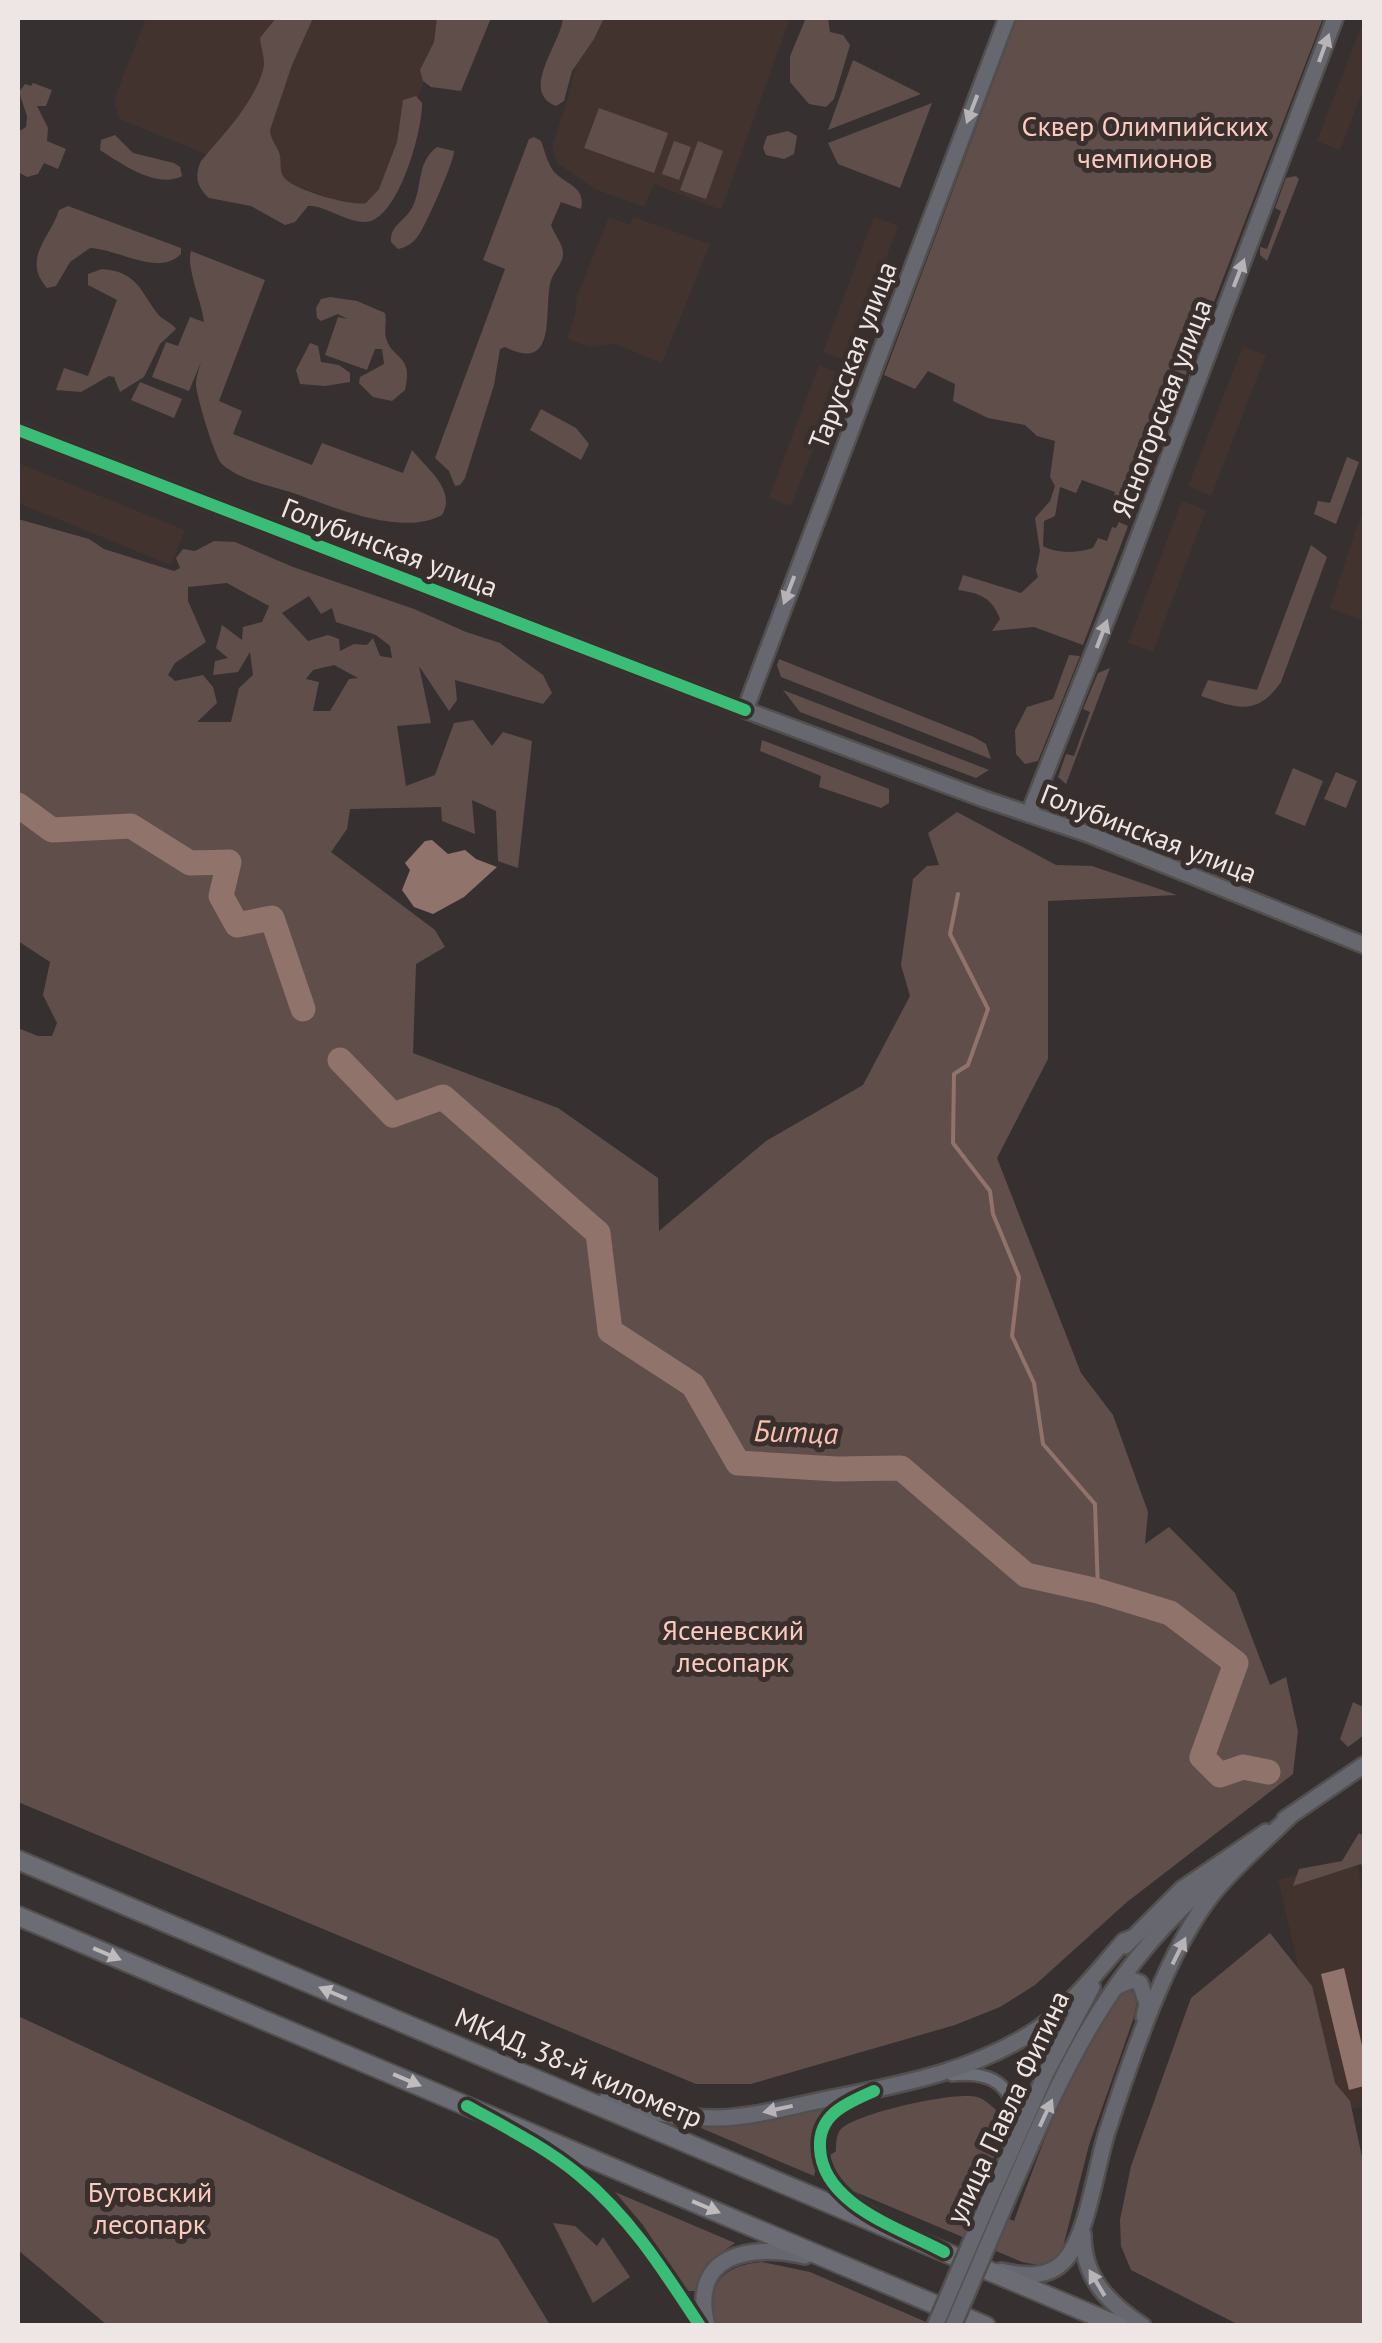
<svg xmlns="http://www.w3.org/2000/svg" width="1382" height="2343" font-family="'PT Sans',sans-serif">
<rect width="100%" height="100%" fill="#363130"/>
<g fill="#42332f">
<path d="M146,18H290L223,161L119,119L114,100Z"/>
<path d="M304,18H447L378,208L372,213L253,171Z"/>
<path d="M581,18H790L721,210L654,184L644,207L595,189L557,163L552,147L570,92L578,54Z"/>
<path d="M1364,19V87L1340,150L1317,141Z"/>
<path d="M609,217L630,225L633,217L710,244L662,363L616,344L589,347L567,339L575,315L577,296Z"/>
<path d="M874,217L898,226L847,361L823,352Z"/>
<path d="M1243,346L1266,355L1211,496L1188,486Z"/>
<path d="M819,365L842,374L791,506L769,498Z"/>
<path d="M18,463L185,530L171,565L18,503Z"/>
<path d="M1182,501L1206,510L1153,652L1128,643Z"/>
<path d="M1364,506V621L1330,608Z"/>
<path d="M1356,1860L1364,1895V2106L1333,2113L1278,1880Z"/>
</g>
<g fill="#604e4b" fill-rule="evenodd">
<path d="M276,18H313L292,65L270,130C271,140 275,143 279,152C282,160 279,169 283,176C289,189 353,207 366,203L379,189L397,142L403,100L416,96L422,103C423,129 398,222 365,222C348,222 330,209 313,206H308L295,222L285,225L251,206L209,198C197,187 194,176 201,161C223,135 254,103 263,70C266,60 261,49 260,38Z"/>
<path d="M437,18H491L461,91L431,87L423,81L420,70L434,42Z"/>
<path d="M563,18H604L594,39L572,71L564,101L556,106C519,91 561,44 563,18Z"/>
<path d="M806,18H828L830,32L843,35L850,45L834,99L826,107L809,104L790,82V56Z"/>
<path d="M1017,18H1323L1133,513L1111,504L1115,492L1082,480L1076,493L1060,487L1055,516L1044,521L1043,546C1057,554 1079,553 1093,548L1098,538L1107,541L1112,527L1116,528L1119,522L1128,526L1083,645L1034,627L992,631L1000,619C992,597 979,593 958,590L963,575L1021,593L1038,577L1036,570L1040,551L1035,518L1050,501L1055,486L1050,477L1055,441L1037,436L1025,425L988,418L953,401L955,384L928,371L915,389L884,375Z"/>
<path d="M853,60L921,94L828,130Z"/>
<path d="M33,83L52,90L46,106H37L48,128L47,141L66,149L58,169L44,163L38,174L27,177L18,172V132L26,127L27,116L19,92L25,84L31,86Z"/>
<path d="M932,103L900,188L838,164L828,143Z"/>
<path d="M599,108L668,133L654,173L584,148Z"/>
<path d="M788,131L797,136L794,154L784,159L766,155L763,148L767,136Z"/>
<path d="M115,135L133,153L174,163L180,167L182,176C156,189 122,164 100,150L101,140Z"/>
<path d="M534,137L541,141C545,152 547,162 554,172C567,185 586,187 581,209L561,202L551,225C554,234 564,245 563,255C562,265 552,273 550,284C544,315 557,373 505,347L500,349L494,385L465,478L460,485L455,486L449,471L435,458L505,269L483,260L529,139Z"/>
<path d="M674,141L691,147L679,180L662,174Z"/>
<path d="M698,141L723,151L706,199L680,190Z"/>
<path d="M437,147L454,151C455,159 425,228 418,236C412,244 407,247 398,249L391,242C390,225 404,222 412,208C423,187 416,162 437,147Z"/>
<path d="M1296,176L1299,179L1267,261L1260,255V247L1267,249L1281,211L1275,208L1286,178Z"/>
<path d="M68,206L181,248V254C158,277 119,249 90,248L70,262L56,286L47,288C21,258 51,237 59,210Z"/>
<path d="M191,251L265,280L219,401L242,411L233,434L312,465L322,443L403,473L412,450C426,468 457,490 442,515C401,537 334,507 293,493C271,486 239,480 222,464C215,458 196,395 196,384C196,377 199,369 201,362L189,391L152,377L166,342L178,346L190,317L204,322C202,302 186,268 191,251Z"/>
<path d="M102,269C137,272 139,289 157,313C162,320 171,322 176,329L160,344L144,377L120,392L114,377L109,376L81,392L56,390L64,368L88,376L117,300L88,285V274Z"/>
<path d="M330,297L357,301L385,313C387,321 384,330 386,338C392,360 414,354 405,390L392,401L373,397L359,383L360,377L384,364L382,349H375L367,370L325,355L338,317L347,319L338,314L321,321L317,318L316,308L321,299Z"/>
<path d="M310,343L318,346L321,362L339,365L350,373V382L325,386L300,384L296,370Z"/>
<path d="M140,382L182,399L174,418L131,400Z"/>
<path d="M541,409L576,428L589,444L581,460L530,430Z"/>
<path d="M1347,457L1359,462L1336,524L1314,514L1318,501L1330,503Z"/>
<path d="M18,519L89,539L104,549L174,571L180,568L176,558L183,549L195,551L214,541L235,542L293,567L414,609L466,632L500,643L543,675L552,693L543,704L455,680L457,700L449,711L419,666L431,723L397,726L406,786L435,775L454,723L473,720L492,746L503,732L532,741L518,868L498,861L496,811L472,800L475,834L442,821L441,807L350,809L347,829L331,852L435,930L445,947L416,964L413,1053L558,1108L658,1178L659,1231L766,1141L863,1085L910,996L901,965L913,879L927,866L939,865L928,833L957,812L1056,865L1092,866L1177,895L1048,901V1059L997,1158L1081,1373L1113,1415L1148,1512L1145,1544L1169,1527L1235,1593L1270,1685L1286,1677L1298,1731L1293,1774L1127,1902L1035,1985L1000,2007L955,2025L751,2084H696L18,1802V1028L38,1036H52L57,1023L43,995L50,962L18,941ZM227,583L269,606L262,622L243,627L242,640L222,625L216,648L228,658L215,661L213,675L238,672L250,652L253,675L239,688L231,722H197L217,703L213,687L203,675L175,681L168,675L175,663L206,642L188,601V587ZM309,596L321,614L332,608L336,622L376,635L390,646L392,658L380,656L373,638L367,645L354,644L340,651L339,639L328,635L308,641L282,613ZM334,665L358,678L349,679L330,711H313L319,682L306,679L313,670Z"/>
<path d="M1311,545L1327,557L1281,682C1257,717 1236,708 1201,696L1208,680L1257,690Z"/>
<path d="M1069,655L1080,656L1038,761L1025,764L1016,754L1015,730L1027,707L1053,699Z"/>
<path d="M779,659L974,737L986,744L991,759L781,677L777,665Z"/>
<path d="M1110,668L1066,784L1058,777L1066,754L1074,756L1090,712L1083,709L1098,673Z"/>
<path d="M783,690L989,770L976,778L800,712Z"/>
<path d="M762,740L889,789V803L881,808L819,787L821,776L760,751Z"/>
<path d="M1293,768L1323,781L1305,826L1275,814Z"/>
<path d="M1336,772L1357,781L1346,808L1324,799Z"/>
<path d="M1353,1702L1361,1706L1364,1704V1735L1348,1747L1340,1739Z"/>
<path d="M1359,1833L1364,1836V1873L1361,1864L1293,1886L1299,1869L1342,1861Z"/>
<path d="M1270,1933L1312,1986L1335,2083L1350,2101L1364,2166V2325H1239L1131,2270L1121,2246L1120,2220L1131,2166L1191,1998Z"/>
<path d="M1128,1988L1138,1997L1133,2020L1089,2145L1062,2251C1050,2265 1039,2266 1022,2262L853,2191L840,2181L829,2156L836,2151C836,2143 836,2135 841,2129C857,2113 955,2091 977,2097C985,2099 990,2105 996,2110L997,2131L1006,2132L972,2204L1014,2221C1038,2156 1080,2035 1128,1988Z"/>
<path d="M18,2016L498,2239L550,2325H107L18,2250Z"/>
<path d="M830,2105C819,2119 811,2132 813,2151C814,2161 817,2167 814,2176L694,2125L742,2124Z"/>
<path d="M615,2192L735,2243L707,2263L695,2291H686L643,2225Z"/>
<path d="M553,2223L575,2226L597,2246L603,2237L630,2277L593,2303Z"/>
<path d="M762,2262L810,2272L933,2325H716C705,2285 722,2265 762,2262Z"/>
</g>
<g fill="#90736b">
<path d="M432,840L448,854L465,850L476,859L497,867L464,897L433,914L414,907L402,890L410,870L405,863L425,841Z"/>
<path d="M1344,1968L1364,2054V2086L1349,2090L1321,1974Z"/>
</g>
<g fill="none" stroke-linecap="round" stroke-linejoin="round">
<path stroke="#90736b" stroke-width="4" d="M958,894L950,934L988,1009L968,1065L954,1074L953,1143L990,1191L993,1214L1019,1277L1012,1336L1034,1383L1043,1444L1095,1504L1098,1591"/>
<g stroke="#90736b" stroke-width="25">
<path d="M18,805L52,830L131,826L190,863L229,862L221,896L237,925L272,918L303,1009"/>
<path d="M340,1060L393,1115L443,1097L598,1233L610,1331L693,1385L738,1463L836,1469L901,1468L1026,1575L1098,1591L1170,1613L1236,1663L1202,1757L1220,1775L1243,1767L1268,1772"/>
</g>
<defs>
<g id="minor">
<path d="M952,2075C998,2070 1017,2090 1016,2135"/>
<path d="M860,2097C786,2128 823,2186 874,2215"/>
<path d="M523,2138C605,2184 650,2248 700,2326"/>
</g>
<path id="tertiary" d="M18,430L745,710"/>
<g id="secondary">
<path d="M1007,18L745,710L984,799L1088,834L1364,945"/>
<path d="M1029,814L1125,573L1335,18"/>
<path d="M1285,1819L1364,1765"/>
<path d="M1125,1946L1182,1889L1266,1832"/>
<path d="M1116,1987L1132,1980L1140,1983L1147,2004L1144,2017"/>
<path d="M605,2101C642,2112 680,2118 718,2118C754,2117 788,2107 823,2100C898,2085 974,2072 1039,2028C1072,2004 1097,1972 1124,1941L1132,1938"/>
<path d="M991,2196L1046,2073L1092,1987"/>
<path d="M1006,2202C1061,2075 1107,1966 1218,1876"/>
<path d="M1083,2234C1083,2278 1108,2303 1143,2326"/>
<path d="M1001,2271C1023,2276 1049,2279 1065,2260C1088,2235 1096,2164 1108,2129C1131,2059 1167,1950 1214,1892C1236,1865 1265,1841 1290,1816"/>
<path d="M707,2326C689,2253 750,2244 805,2256"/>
</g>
<g id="trunk">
<path d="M18,1860L1119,2326"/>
<path d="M18,1916L986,2326"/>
</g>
</defs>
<use href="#minor" stroke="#524f4e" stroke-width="16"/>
<use href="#tertiary" stroke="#524f4e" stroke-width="19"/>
<use href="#secondary" stroke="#524f4e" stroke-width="20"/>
<use href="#trunk" stroke="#524f4e" stroke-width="22"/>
<use href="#minor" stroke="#6c6f77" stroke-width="11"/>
<use href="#tertiary" stroke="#6c6f77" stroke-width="14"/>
<use href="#secondary" stroke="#66676f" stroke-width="15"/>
<use href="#trunk" stroke="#6c6c74" stroke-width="18"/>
<defs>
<g id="secondary-bridge">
<path d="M935,2326L991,2196"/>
<path d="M953,2326L1006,2202"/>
</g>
</defs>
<use href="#secondary-bridge" stroke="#524f4e" stroke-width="20" stroke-linecap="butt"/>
<use href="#secondary-bridge" stroke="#66676f" stroke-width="15"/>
<defs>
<g id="cycleway">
<path d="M18,430L745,710"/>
<path d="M874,2091C847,2103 818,2114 820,2148C822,2205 902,2229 944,2252"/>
<path d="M467,2106C505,2127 545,2147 579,2175C630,2217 664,2271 700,2326"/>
</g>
</defs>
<use href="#cycleway" stroke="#392f2d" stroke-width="19"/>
<use href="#cycleway" stroke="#3abd76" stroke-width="12"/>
</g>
<defs><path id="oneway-solid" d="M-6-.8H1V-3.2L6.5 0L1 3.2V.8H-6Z" transform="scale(2.5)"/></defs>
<g fill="#b7b3b6">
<use href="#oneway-solid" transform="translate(1324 48) rotate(-70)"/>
<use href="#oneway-solid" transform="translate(972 109) rotate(111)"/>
<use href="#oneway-solid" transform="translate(1239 273) rotate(-69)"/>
<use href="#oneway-solid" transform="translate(789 590) rotate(111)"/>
<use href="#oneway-solid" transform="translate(1102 634) rotate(-69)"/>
<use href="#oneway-solid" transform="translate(1179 1951) rotate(-64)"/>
<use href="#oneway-solid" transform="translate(778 2109) rotate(168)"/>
<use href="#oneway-solid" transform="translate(1046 2113) rotate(-65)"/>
<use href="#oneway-solid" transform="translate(1097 2283) rotate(-121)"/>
</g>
<g fill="#c0bbbd">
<use href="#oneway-solid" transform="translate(107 1954) rotate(23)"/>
<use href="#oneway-solid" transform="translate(333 1993) rotate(-157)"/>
<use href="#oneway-solid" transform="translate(407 2080) rotate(23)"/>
<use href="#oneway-solid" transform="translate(706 2207) rotate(23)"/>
</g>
<g text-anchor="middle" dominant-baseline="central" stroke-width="10" stroke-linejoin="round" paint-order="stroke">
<g font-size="28" fill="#fbcbbf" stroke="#392f2d">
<text x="1145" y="125">Сквер Олимпийских<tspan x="1145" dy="32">чемпионов</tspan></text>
<text x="733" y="1629">Ясеневский<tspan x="733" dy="32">лесопарк</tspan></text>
<text x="150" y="2191">Бутовский<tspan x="150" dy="32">лесопарк</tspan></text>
</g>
<g font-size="28" fill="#ede6e5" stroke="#392f2d">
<text transform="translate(852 355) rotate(-69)">Тарусская улица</text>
<text transform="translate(1161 408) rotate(-69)">Ясногорская улица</text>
<text transform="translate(390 547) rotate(21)">Голубинская улица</text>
<text transform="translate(1149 833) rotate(21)">Голубинская улица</text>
<text transform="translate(579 2067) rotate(23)">МКАД, 38-й километр</text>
<text transform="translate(1007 2107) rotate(-65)">улица Павла Фитина</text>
</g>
<g font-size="30" font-style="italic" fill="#fbc0b1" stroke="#392f2d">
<text transform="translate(796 1431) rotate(2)">Битца</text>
</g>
</g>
<rect width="1382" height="2343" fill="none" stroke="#ede6e5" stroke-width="40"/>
</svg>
